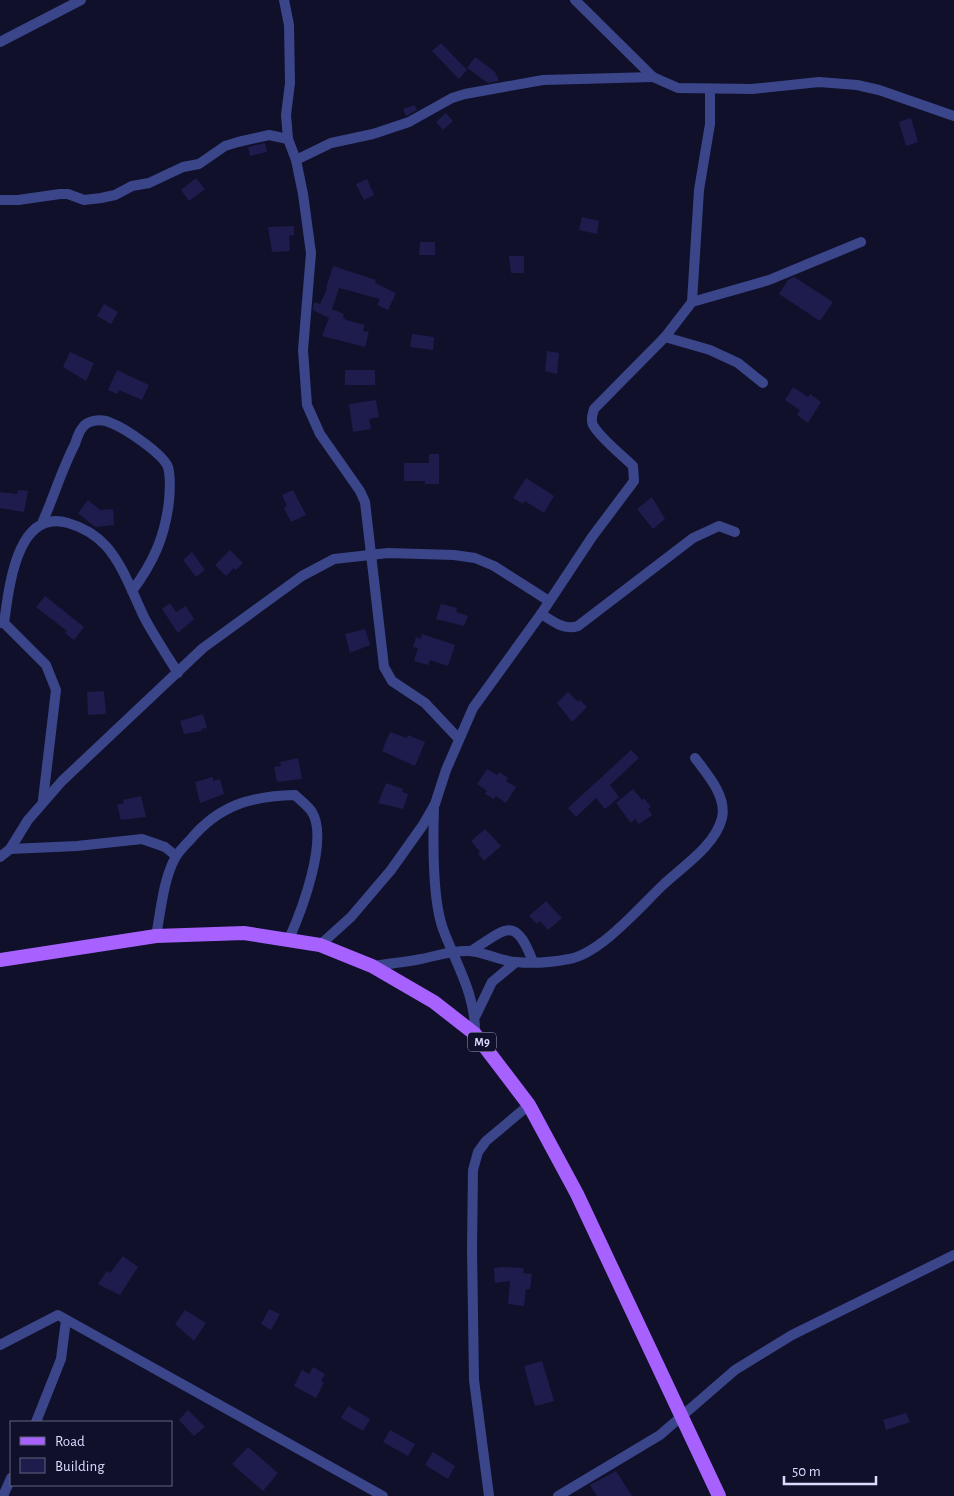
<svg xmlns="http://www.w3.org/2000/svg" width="954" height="1496" font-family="'Alegreya Sans',sans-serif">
<rect width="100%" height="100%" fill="#10102b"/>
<g fill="#1d1c4c">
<path d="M441,43L467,70L459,79L432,51Z"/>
<path d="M475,57L495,72L499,81L488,83L467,68Z"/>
<path d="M415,105L417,110L406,116L403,109Z"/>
<path d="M446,113L453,121L443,130L436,122Z"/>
<path d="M911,118L918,142L906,146L899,122Z"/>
<path d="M265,143L267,152L250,156L248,147Z"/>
<path d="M196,178L205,189L189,201L181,190Z"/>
<path d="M367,179L374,195L364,200L356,184Z"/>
<path d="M582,217L599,221L597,234L579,230Z"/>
<path d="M294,226V235L289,236L290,251L272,252L268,227Z"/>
<path d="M420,242H435V255H419Z"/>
<path d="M509,256H524V273H511Z"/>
<path d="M333,266L376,280L375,283L396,293L388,310L377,305L380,299L339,288L332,309L344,314L343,317L346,320L365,325L363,331L369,332L365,347L322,336L329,318L313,310L314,302L320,304L327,289L326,288Z"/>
<path d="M794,277L833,302L820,321L779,294L788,280Z"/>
<path d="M104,304L118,312L111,324L97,316Z"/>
<path d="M412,334L434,337L433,350L410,347Z"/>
<path d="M547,351L559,353L557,374L545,371Z"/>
<path d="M70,352L94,363L86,381L63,367Z"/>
<path d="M117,370L149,385L142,400L119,390L117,394L108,390Z"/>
<rect x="345" y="370" width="30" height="15"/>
<path d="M793,387L808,397L810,394L821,402L808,423L797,415L800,410L785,400Z"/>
<path d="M376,400L379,417L369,419L371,429L353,432L349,404Z"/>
<path d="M429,454H439V484H425V481H404V463H429Z"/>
<path d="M526,478L554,496L544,513L525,501L523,504L513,498Z"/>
<path d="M18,490L28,491L24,512L0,508V492L17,494Z"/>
<path d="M293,490L306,515L291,522L284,508L287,506L282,495Z"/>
<path d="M652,497L665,519L653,529L637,509Z"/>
<path d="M88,500L100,510L113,509L114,525L95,527L78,513Z"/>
<path d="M230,550L243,563L236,570L234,568L226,576L215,565Z"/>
<path d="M192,552L205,570L196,577L183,560Z"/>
<path d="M45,596L84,627L74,640L65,633L67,631L36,607Z"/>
<path d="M170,603L176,612L186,606L194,619L178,633L162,609Z"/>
<path d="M441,604L457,608L456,612L468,616L464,626L436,619Z"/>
<path d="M365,629L370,645L350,653L345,634Z"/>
<path d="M422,634L455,645L448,666L430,660L428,665L414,661L418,648L413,647L416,637L421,639Z"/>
<path d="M104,691L106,714L88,715L87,692Z"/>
<path d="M568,692L578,702L580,700L587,707L572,722L557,703Z"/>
<path d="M203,714L207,728L201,729L202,731L184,734L180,721Z"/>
<path d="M390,732L407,738L408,735L425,742L415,766L382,751Z"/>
<path d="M631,750L639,758L610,785L619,797L605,809L596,798L576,817L568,808Z"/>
<path d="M298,758L302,779L277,782L274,767L281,766L280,762Z"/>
<path d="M487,769L497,775L499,772L508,778L506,781L516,787L506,803L496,796L494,799L485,794L487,791L477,784Z"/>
<path d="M213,777V781L220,779L224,794L200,803L195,782Z"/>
<path d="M386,783L403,789L402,792L408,794L403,809L378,803Z"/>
<path d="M633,789L642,800L644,798L651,807L648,809L652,815L639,824L635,819L631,823L616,803Z"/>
<path d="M141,796L146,817L121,820L117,805L124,803L123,800Z"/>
<path d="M485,829L501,846L484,861L478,854L480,852L471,841Z"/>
<path d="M546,901L562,918L548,930L540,921L537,924L529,916Z"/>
<path d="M123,1256L138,1267L120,1295L98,1284L107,1271L110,1273Z"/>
<path d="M504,1267L524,1268L523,1273L532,1274L530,1289H526L524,1306L508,1304L510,1281L495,1283L494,1268Z"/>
<path d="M269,1309L280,1314L271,1330L261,1324Z"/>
<path d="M185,1310L206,1323L194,1341L175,1324Z"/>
<path d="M542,1361L554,1401L535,1406L524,1366Z"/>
<path d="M313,1367L325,1374L321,1381L324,1382L316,1398L294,1386L302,1370L309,1374Z"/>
<path d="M348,1406L370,1419L363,1431L341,1418Z"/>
<path d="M188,1410L205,1427L194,1436L179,1420Z"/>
<path d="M906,1413L910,1422L886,1430L883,1420Z"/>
<path d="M390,1430L415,1444L408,1456L383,1442Z"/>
<path d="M248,1447L278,1473L263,1491L232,1464Z"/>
<path d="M433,1452L455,1466L448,1479L425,1465Z"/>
<path d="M616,1471L632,1496H597L590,1485Z"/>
</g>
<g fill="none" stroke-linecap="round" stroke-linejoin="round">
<g stroke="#3b468a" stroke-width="10">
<path d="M284,0L289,25L290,83L286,115L288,139L296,160L303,194L311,253L303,350L307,405L320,434L360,491L365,502L384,667L392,681L425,703L458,738"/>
<path d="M575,0L653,77L678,88L752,89L819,82L857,85L879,90L954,116"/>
<path d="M0,42L81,0"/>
<path d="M296,160L331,143L373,134L409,122L452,98L465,94L543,80L653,77"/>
<path d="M0,200H18L60,194H68L84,200L101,198L115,195L132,186L149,183L183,167L199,164L225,146L238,142L269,135L288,139"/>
<path d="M692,302L769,280L861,242"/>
<path d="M665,337L710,350L738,363L763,383"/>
<path d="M43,521C54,496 62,469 75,444C77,438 79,431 83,427C89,419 103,419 111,423C125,428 163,454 168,467C171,478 170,490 169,501C165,537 153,563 132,591"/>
<path d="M541,614C553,621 564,631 578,626L693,538L719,526L735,532"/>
<path d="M0,623H4L46,665L56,690L43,800"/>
<path d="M4,623C9,589 16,508 68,523C82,527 96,535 106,546C123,565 133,594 144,617C154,636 166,654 178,673"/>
<path d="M434,807C433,839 432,899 443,929C456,964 476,995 475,1034"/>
<path d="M10,849L77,846L142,839L165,847L176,856"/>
<path d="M0,857L10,849L28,820L62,781L203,648L302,576L334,559L388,553L454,555L475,558L494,566L549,601"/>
<path d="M156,936C161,910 163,881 175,858C179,851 185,845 190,840C219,805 251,796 295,795C300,800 308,806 312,812C329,840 301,912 289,939"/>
<path d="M320,945L351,917L391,870L423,825L435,804L446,770L473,708L541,614L592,537L634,481L633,466C622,455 600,438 593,425C590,419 593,414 594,409L665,337L692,302L699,190L710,124V90"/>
<path d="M471,951C506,929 515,914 533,962"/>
<path d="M372,966C388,964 405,962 421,959C437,956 452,950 469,951C485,952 500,961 516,962C533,964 553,962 569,959C600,954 641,906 663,885C683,866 715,846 722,818C727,796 707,774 695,758"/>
<path d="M476,1015L492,982L516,962"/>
<path d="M0,1345L58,1315L383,1496"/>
<path d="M36,1422L61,1359L66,1320"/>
<path d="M3,1496L11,1478"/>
<path d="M489,1496L474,1380L472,1249L473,1170L478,1152L486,1141L529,1105"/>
<path d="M558,1496L660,1435L735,1370L792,1335L954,1255"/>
</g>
<path stroke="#a761ff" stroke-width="14" d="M0,960L156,936L244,933L320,945L372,966L434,1002L475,1034L529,1105L577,1194L719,1496"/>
</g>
<g text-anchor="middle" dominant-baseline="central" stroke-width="5" stroke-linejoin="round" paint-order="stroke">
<rect fill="#10102b" stroke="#9d9fbf" stroke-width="1" x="468" y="1032.5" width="28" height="19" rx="4"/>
<g font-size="12" font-weight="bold" fill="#dadcff">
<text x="482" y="1042">M9</text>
</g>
</g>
<rect x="10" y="1421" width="162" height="65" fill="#10102b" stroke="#616280"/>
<rect x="20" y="1437" width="25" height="8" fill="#a761ff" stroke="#616280"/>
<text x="55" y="1446" font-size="15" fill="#dadcff">Road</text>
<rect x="20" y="1458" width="25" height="15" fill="#1d1c4c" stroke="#616280"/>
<text x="55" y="1471" font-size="15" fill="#dadcff">Building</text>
<path d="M784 1476v8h92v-8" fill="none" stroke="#dadcff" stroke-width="2.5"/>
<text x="792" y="1476" font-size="15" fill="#dadcff" stroke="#10102b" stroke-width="4" paint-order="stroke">50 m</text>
</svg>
